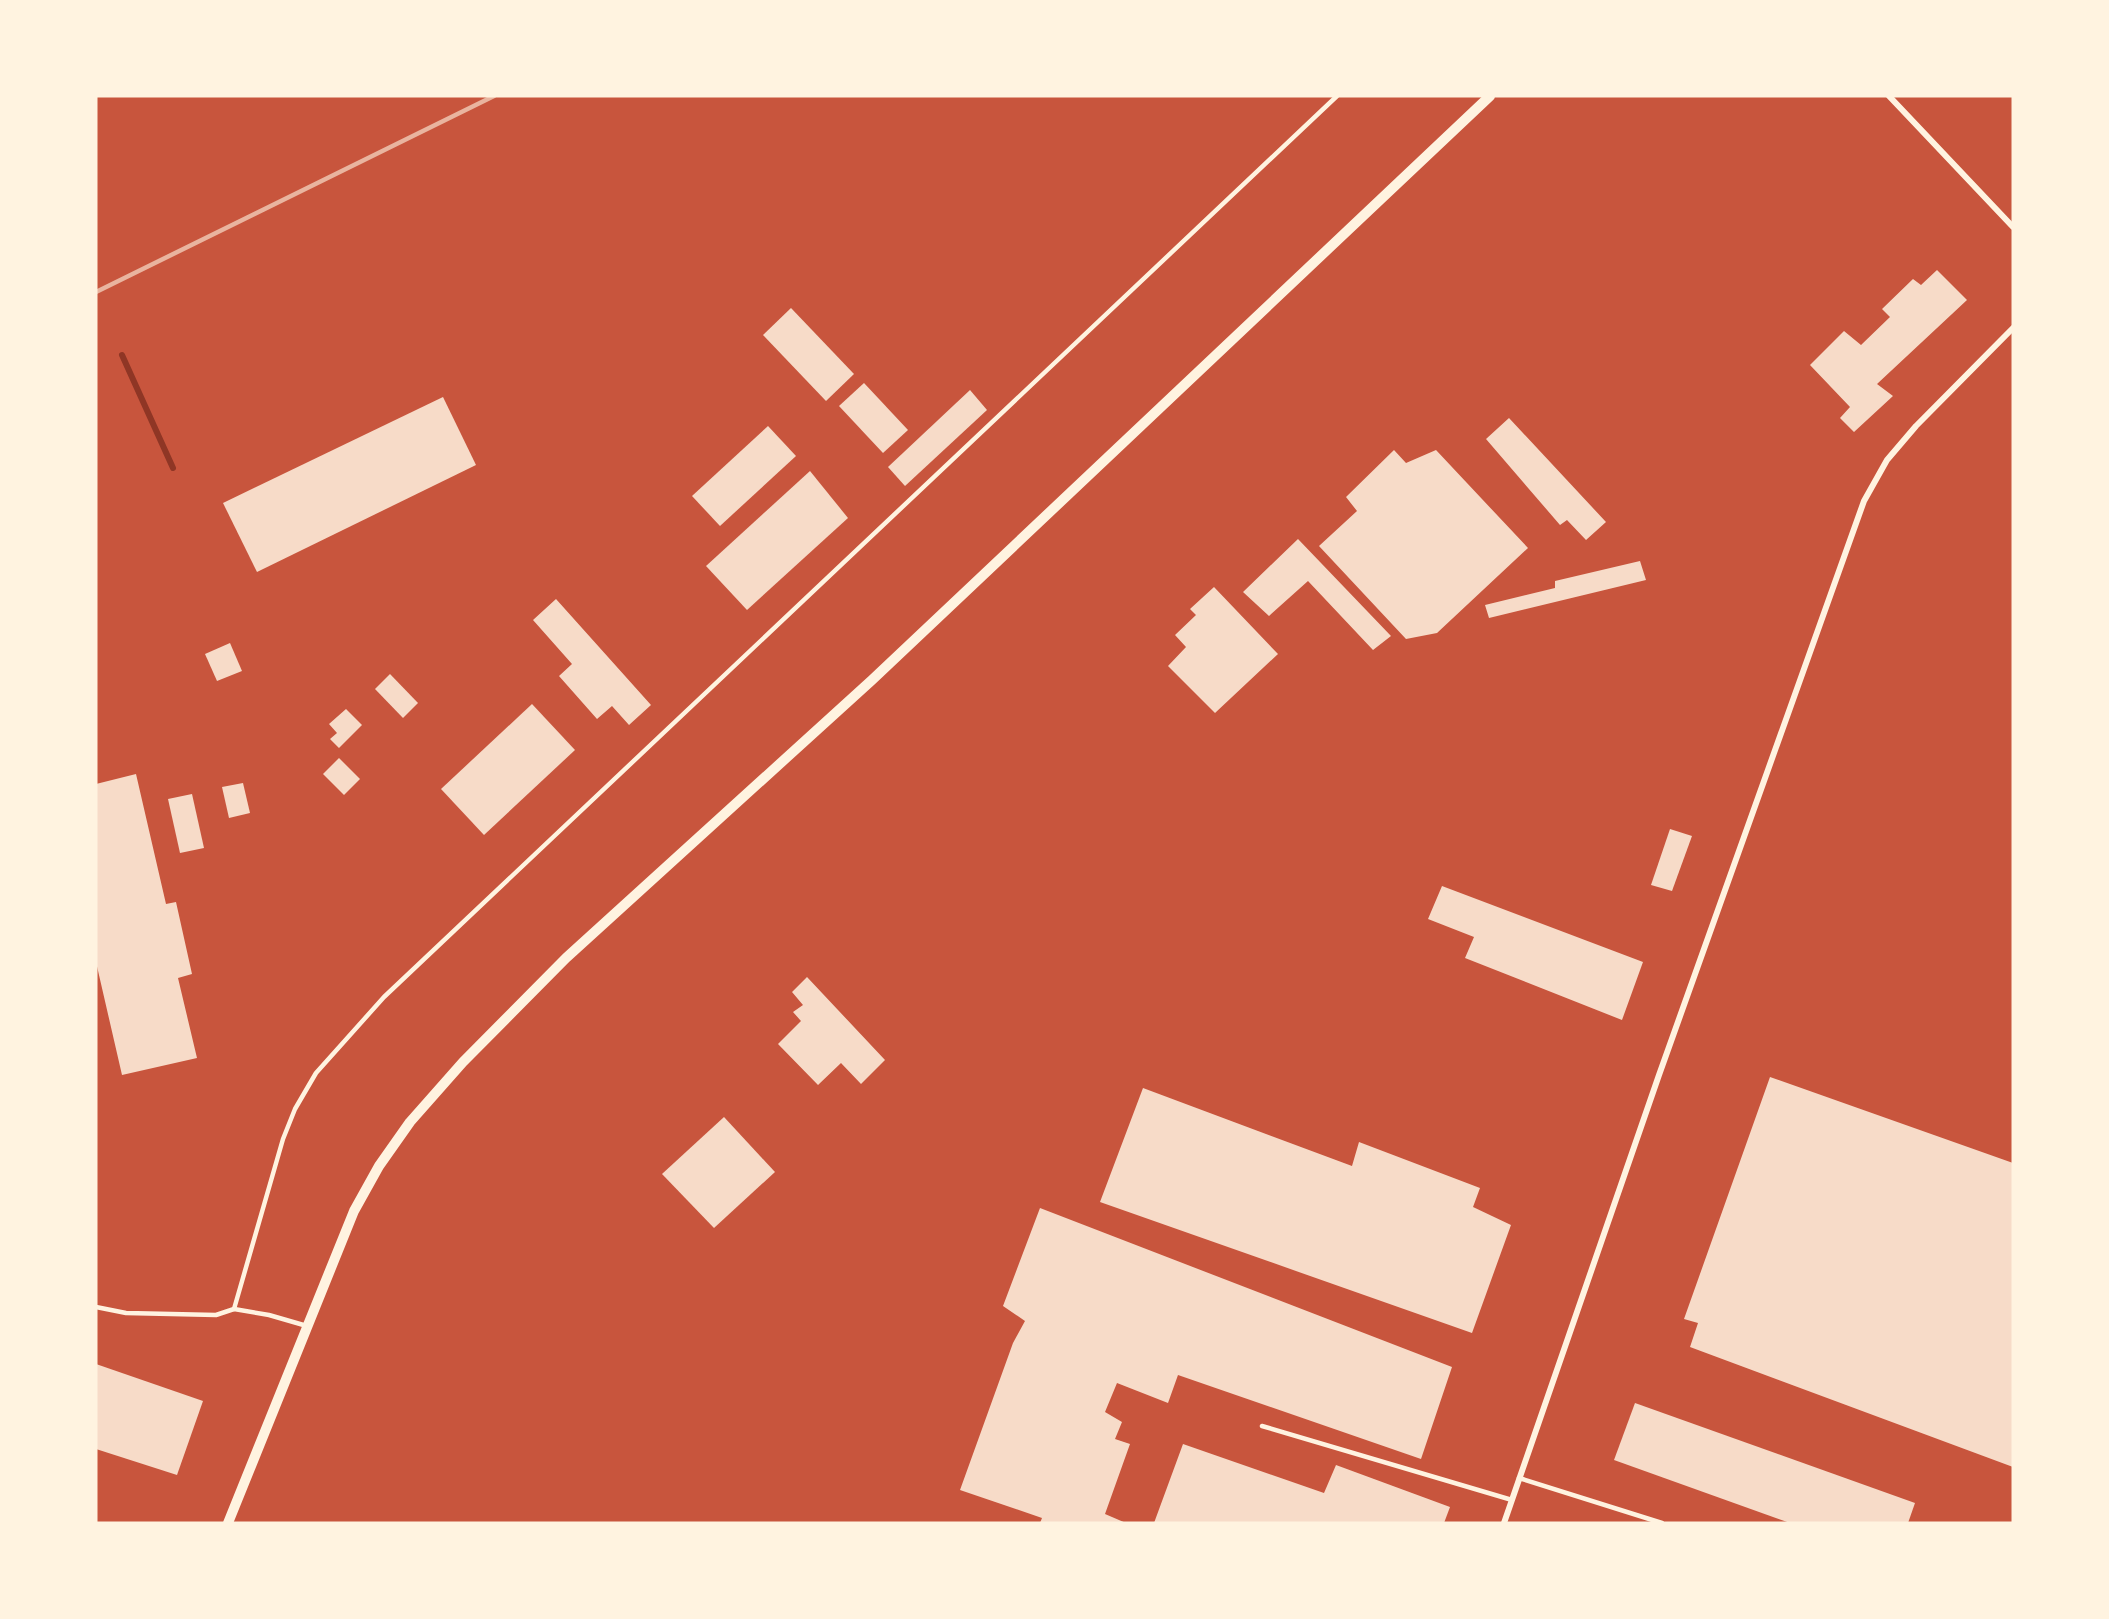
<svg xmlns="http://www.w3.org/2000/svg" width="2109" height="1619" font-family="Quicksand,sans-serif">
<rect width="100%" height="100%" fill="#c8553d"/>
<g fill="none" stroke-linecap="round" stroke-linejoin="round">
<path stroke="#8f3625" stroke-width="6" d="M122,355L173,468"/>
</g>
<g fill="#f7dbc8">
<path d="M1937,270L1967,300L1877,384L1893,396L1854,432L1840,418L1850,407L1810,365L1844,331L1861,345L1890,317L1882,309L1913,279L1921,285Z"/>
<path d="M791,308L854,374L826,401L763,335Z"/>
<path d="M864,383L908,430L883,453L839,406Z"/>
<path d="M970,390L987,410L905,486L888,467Z"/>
<path d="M443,397L476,465L257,572L223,503Z"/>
<path d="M1509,418L1606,522L1586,540L1567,520L1560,525L1486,439Z"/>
<path d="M768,426L796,456L720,526L692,496Z"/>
<path d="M1394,450L1406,463L1436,450L1528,548L1437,633L1406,639L1319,546L1357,511L1346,497Z"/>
<path d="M810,471L848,518L747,610L706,566Z"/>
<path d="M1298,539L1391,636L1373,650L1308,581L1269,616L1243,592Z"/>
<path d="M1640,561L1646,580L1489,618L1485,605L1555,588V581Z"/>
<path d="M1214,587L1278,654L1215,713L1168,666L1186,647L1175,635L1196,615L1190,609Z"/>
<path d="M556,599L651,705L629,725L612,706L597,719L559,676L572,664L533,620Z"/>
<path d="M230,643L242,671L217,681L205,654Z"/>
<path d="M390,674L418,703L403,718L375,689Z"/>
<path d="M532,704L575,750L484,835L441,789Z"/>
<path d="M346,709L362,725L339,748L330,739L337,733L329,724Z"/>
<path d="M339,758L360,779L344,795L323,774Z"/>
<path d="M136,774L166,904L176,902L192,974L178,978L197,1058L122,1075L96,962V784Z"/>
<path d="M243,783L250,813L229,818L222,787Z"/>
<path d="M192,794L204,848L180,853L168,799Z"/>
<path d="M1670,829L1692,836L1672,891L1651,885Z"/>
<path d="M1442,886L1643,962L1622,1020L1465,958L1474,937L1428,919Z"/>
<path d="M807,977L885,1060L861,1084L841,1063L818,1085L778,1044L801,1021L793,1012L803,1005L792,992Z"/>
<path d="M1770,1077L2013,1163V1467L1690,1347L1698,1323L1684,1319Z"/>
<path d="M1143,1088L1352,1166L1359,1142L1480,1188L1473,1207L1511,1225L1472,1333L1100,1202Z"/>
<path d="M724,1117L775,1172L714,1228L662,1174Z"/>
<path d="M1040,1208L1452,1367L1421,1459L1178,1375L1168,1403L1117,1383L1105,1412L1122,1422L1115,1439L1130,1444L1105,1514L1126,1523H1040L1042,1518L960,1490L1013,1343L1025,1321L1003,1306Z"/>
<path d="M96,1364L203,1401L177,1475L96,1449Z"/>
<path d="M1635,1403L1915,1503L1908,1523H1790L1614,1460Z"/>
<path d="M1183,1444L1324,1493L1336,1465L1450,1507L1444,1523H1154Z"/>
</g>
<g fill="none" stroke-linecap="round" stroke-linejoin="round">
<g stroke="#fff3e0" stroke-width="4.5">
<path d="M96,1307L126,1313L216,1315L234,1309L269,1315L307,1326"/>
<path d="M234,1309L283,1139L295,1109L316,1073L384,997L1337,96"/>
<path d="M1262,1426L1512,1500"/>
<path d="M1519,1478L1662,1523"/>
</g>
<g stroke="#fff3e0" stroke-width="6">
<path d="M1889,96L2013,227"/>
<path d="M1504,1523L1659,1075L1864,501L1887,460L1916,426L2013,328"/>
</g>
<path stroke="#fff3e0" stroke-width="10" d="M228,1523L354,1211L379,1166L410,1122L463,1062L566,958L872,680L1490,96"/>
<path stroke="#e9b49f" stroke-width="4.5" d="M96,292L494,96"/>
</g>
<rect width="2109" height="1619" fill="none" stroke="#fff3e0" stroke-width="195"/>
</svg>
